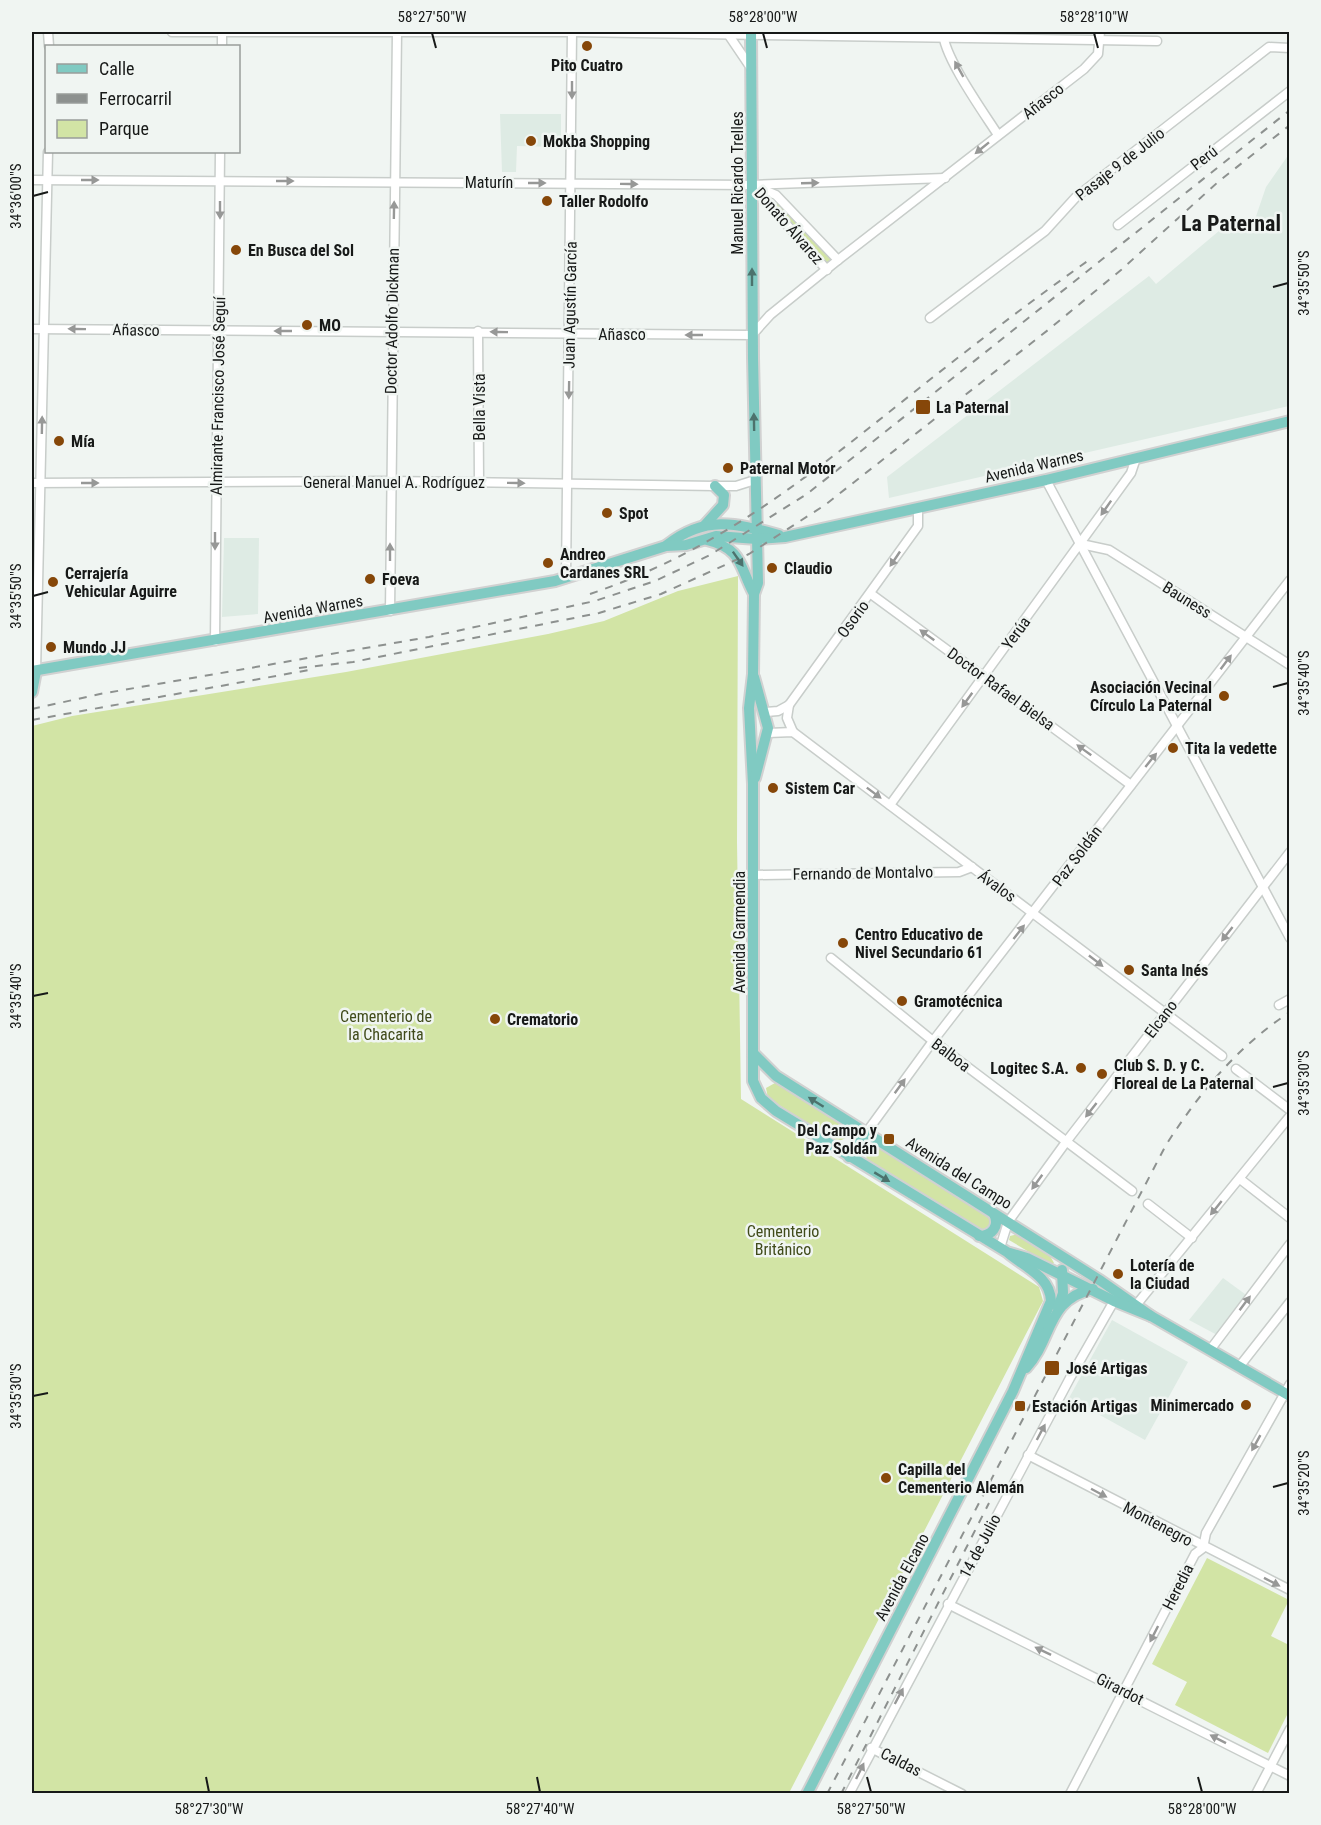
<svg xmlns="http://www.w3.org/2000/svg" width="1321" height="1825" font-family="'Roboto Condensed',sans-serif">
<rect width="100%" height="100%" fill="#f0f5f2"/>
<g fill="#deebe4">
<path d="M500,114H561V147L517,146L516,172H502Z"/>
<path d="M1289,154V406L889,498L887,477L1149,276L1156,284L1226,225L1251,231L1266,187Z"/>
<path d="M224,538H259L258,614L222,617Z"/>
<path d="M1223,1278L1249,1297L1219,1336L1189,1320Z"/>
<path d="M1112,1320L1188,1362L1145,1440L1069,1398Z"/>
</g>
<g fill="#d2e4a5">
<path d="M777,200L838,260L827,270L772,206Z"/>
<path d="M738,576L737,842L741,1099L1039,1287L1043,1301L789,1793H32V726L72,716L346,672L548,634L604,621L678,591Z"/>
<path d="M775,1083L846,1127L848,1137L837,1142L768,1098L766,1088Z"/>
<path d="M872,1146H877L989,1216L990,1225L982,1231L867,1162L866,1154Z"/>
<path d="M1018,1234L1048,1252L1054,1263L1051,1265L1009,1240L1010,1236Z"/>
<path d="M1207,1558L1289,1600L1271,1636L1289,1645V1711L1268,1753L1175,1705L1187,1682L1152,1664Z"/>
</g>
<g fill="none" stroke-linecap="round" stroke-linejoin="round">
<defs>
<g id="minor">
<path d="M48,32L49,46"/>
<path d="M172,32H572L1157,41"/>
<path d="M943,32C943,56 984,113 998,135"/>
<path d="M728,34L751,68"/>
<path d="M222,46V32"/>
<path d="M32,180L751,185L945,178"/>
<path d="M753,187L827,270"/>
<path d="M757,187L776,195L838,260"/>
<path d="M1118,225L1290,91"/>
<path d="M930,318L1045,231L1076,197L1269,47L1290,48"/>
<path d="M32,329L752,335L770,315L838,260L1084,69L1098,54L1100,32"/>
<path d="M478,331L479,482"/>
<path d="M1046,480L1290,938"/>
<path d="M32,483L391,481L715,486H736L755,480"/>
<path d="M1081,544L1109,550L1290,665"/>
<path d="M566,578L572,32"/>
<path d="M871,594L1131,785"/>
<path d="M390,611L397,32"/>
<path d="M215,641L220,152"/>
<path d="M36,671L48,152"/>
<path d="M789,705L787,718L793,732"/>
<path d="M766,712L778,711L789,705L918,526V508"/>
<path d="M768,733L793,732L1222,1056"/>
<path d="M890,805L1131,473L1136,458"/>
<path d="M754,875L959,872L972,867"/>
<path d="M831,958L933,1041L1132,1191"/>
<path d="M1279,1005L1290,999"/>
<path d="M1236,1069L1290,1110"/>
<path d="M866,1133L933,1041L1290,580"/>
<path d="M1240,1179L1290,1218"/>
<path d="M1148,1204L1192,1238"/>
<path d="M1000,1248L1008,1222L1066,1142L1290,852"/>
<path d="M1137,1304L1290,1116"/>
<path d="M1210,1350L1290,1244"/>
<path d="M1239,1367L1290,1302"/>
<path d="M1028,1455L1290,1590"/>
<path d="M948,1604L1290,1776"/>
<path d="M871,1748L962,1794"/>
<path d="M849,1794L1070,1378L1114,1301"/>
<path d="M1070,1794L1195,1554L1203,1548L1206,1533L1290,1384"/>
<path d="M1256,1794L1290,1729"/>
</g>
<g id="major">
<path d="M751,32L753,358L758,583L754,594L753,674L749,708L753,784V1081L761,1098L776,1111L1007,1252C1024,1267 1050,1276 1051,1301L1013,1391L807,1794"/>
<path d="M704,526L723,505L724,495L715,486"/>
<path d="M707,540C743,549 739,566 754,594"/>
<path d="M667,545C705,515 735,523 779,535"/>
<path d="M32,671L555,581L666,546L686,545L716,536L757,539L785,537L1046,480L1290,421"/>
<path d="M754,677L768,728L755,778"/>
<path d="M32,692L36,671"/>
<path d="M753,1053L776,1076L1101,1281L1151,1316"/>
<path d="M849,1157L866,1133"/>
<path d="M979,1236C992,1236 1000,1226 994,1214"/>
<path d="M1010,1253L1027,1258L1114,1301L1151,1316L1290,1396"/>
<path d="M1058,1308L1063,1293L1062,1270"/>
<path d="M1026,1368C1053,1339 1046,1299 1093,1289"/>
</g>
</defs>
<use href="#minor" stroke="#c8cdca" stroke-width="11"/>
<use href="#major" stroke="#d1d1d1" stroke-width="14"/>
<use href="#minor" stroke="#fff" stroke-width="8"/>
<use href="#major" stroke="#80cac2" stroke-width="10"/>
<g stroke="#8d918f" stroke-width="2" stroke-dasharray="8 8" stroke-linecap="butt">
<path d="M590,594C717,551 805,479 908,397C967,350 1027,304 1089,260"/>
<path d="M299,668L353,662L599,613L661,594L749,554L825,505L1048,330L1121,270L1218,182L1290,125"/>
<path d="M32,709L100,694L429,637L595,601L655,581L710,555L807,494L1290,110"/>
<path d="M32,720L309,670"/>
<path d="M827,1794L1166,1145C1200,1092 1237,1047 1290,1012"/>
<path d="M841,1794L989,1503"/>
</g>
</g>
<defs><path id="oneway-solid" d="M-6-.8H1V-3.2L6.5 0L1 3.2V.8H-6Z" transform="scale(1.5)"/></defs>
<g fill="#979897">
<use href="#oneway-solid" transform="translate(959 69) rotate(-119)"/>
<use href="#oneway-solid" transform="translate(572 90) rotate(90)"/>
<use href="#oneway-solid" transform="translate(982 148) rotate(141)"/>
<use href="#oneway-solid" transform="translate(90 180)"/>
<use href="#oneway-solid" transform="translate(285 181)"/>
<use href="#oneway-solid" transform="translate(537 183)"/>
<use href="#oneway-solid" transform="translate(810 183) rotate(-2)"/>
<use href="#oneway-solid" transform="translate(629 184) rotate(1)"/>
<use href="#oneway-solid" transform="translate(220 210) rotate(90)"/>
<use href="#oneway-solid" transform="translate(394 210) rotate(-89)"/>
<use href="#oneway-solid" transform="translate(77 329) rotate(-179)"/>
<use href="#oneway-solid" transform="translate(283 331) rotate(-180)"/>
<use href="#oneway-solid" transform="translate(499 332) rotate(-179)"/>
<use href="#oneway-solid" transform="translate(694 335) rotate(-180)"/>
<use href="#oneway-solid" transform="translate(569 390) rotate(91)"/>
<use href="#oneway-solid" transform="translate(42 425) rotate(-89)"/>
<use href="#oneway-solid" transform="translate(90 483)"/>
<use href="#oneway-solid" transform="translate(516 483) rotate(1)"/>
<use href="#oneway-solid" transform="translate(1106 508) rotate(125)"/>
<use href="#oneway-solid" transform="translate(215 541) rotate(90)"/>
<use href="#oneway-solid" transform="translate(390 552) rotate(-90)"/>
<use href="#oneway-solid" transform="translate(895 559) rotate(124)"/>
<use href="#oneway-solid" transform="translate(927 635) rotate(-144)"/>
<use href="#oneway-solid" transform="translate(1226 662) rotate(-53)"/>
<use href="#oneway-solid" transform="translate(967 700) rotate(126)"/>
<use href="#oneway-solid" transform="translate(1084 750) rotate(-144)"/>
<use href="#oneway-solid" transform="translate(1151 760) rotate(-51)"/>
<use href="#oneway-solid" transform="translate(874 793) rotate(37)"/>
<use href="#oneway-solid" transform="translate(1019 932) rotate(-52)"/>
<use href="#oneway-solid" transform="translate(1227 934) rotate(128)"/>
<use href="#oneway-solid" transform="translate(1096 961) rotate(38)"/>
<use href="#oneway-solid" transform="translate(900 1086) rotate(-54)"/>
<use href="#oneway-solid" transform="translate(1091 1110) rotate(128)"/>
<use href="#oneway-solid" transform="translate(1037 1182) rotate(126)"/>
<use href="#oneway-solid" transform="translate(1216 1208) rotate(129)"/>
<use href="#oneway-solid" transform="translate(1245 1303) rotate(-53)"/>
<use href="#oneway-solid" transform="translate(1041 1432) rotate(-62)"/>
<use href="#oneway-solid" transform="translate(1256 1443) rotate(119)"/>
<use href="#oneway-solid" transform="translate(1099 1493) rotate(28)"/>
<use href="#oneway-solid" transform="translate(1272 1582) rotate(27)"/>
<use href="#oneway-solid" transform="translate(1154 1634) rotate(117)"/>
<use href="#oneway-solid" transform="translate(1043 1651) rotate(-154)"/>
<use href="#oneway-solid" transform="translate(899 1696) rotate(-62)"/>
<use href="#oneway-solid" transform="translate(1218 1739) rotate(-153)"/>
<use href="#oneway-solid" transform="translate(860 1771) rotate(-64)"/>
</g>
<g fill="#4c726d">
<use href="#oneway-solid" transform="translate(752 277) rotate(-90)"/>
<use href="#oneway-solid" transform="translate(754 422) rotate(-91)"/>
<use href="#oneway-solid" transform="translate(738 559) rotate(55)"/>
<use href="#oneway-solid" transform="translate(816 1102) rotate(-148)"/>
<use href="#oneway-solid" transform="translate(882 1177) rotate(31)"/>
</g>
<path fill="none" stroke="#171918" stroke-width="2" d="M432,33L436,48M763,33L767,48M1094,33L1098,48M33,196L48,192M1273,287L1288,283M33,596L48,592M1273,687L1288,683M33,996L48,993M1273,1087L1288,1083M33,1396L48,1393M1273,1487L1288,1483M206,1777L209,1792M537,1777L540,1792M867,1777L871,1792M1198,1777L1202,1792"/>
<g fill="#864709" stroke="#f0f5f2" stroke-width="2">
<circle cx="587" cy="46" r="6"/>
<circle cx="531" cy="141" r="6"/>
<circle cx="547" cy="201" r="6"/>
<circle cx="236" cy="250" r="6"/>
<circle cx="307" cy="325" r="6"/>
<rect x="915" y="399" width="16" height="16" rx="3"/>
<circle cx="59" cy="441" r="6"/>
<circle cx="728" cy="468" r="6"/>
<circle cx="607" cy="513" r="6"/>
<circle cx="548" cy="563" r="6"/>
<circle cx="772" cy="568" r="6"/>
<circle cx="370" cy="579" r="6"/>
<circle cx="53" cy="582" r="6"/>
<circle cx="51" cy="647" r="6"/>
<circle cx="1224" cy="696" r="6"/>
<circle cx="1173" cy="748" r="6"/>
<circle cx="773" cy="788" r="6"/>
<circle cx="843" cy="943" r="6"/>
<circle cx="1129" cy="970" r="6"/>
<circle cx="902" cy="1001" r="6"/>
<circle cx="495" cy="1019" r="6"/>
<circle cx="1081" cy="1068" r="6"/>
<circle cx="1102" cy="1074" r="6"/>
<rect x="883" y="1133" width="12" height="12" rx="3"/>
<circle cx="1118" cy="1274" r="6"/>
<rect x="1044" y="1360" width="16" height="16" rx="3"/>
<circle cx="1246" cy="1405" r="6"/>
<rect x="1014" y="1400" width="12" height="12" rx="3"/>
<circle cx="886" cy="1478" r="6"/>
</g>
<g text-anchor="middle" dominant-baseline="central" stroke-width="5" stroke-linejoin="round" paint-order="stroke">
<g font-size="16" font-weight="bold" fill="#171918" stroke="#f0f5f2" text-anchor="start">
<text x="587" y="65" text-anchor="middle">Pito Cuatro</text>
<text x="543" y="141">Mokba Shopping</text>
<text x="559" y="201">Taller Rodolfo</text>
<text x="248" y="250">En Busca del Sol</text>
<text x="319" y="325">MO</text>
<text x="936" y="407">La Paternal</text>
<text x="71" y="441">Mía</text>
<text x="740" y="468">Paternal Motor</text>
<text x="619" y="513">Spot</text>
<text x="560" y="554">Andreo<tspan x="560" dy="18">Cardanes SRL</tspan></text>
<text x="784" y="568">Claudio</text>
<text x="65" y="573">Cerrajería<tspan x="65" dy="18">Vehicular Aguirre</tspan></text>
<text x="382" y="579">Foeva</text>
<text x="63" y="647">Mundo JJ</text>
<text x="1212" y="687" text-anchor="end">Asociación Vecinal<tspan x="1212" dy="18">Círculo La Paternal</tspan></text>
<text x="1185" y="748">Tita la vedette</text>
<text x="785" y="788">Sistem Car</text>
<text x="855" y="934">Centro Educativo de<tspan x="855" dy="18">Nivel Secundario 61</tspan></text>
<text x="1141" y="970">Santa Inés</text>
<text x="914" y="1001">Gramotécnica</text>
<text x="507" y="1019">Crematorio</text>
<text x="1114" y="1065">Club S. D. y C.<tspan x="1114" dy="18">Floreal de La Paternal</tspan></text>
<text x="1069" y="1068" text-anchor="end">Logitec S.A.</text>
<text x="877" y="1130" text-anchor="end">Del Campo y<tspan x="877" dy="18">Paz Soldán</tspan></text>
<text x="1130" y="1265">Lotería de<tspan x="1130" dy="18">la Ciudad</tspan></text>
<text x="1066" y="1368">José Artigas</text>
<text x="1234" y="1405" text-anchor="end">Minimercado</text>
<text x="1032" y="1406">Estación Artigas</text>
<text x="898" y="1469">Capilla del<tspan x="898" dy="18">Cementerio Alemán</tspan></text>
</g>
<g font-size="16" fill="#171918" stroke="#f0f5f2">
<text transform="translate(1043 101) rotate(-38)">Añasco</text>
<text transform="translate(1204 158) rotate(-38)">Perú</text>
<text transform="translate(1120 164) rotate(-38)">Pasaje 9 de Julio</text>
<text x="489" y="182">Maturín</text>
<text transform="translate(737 183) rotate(-90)">Manuel Ricardo Trelles</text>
<text transform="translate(789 226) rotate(49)">Donato Álvarez</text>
<text transform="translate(570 305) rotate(-89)">Juan Agustín García</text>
<text transform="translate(392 321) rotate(-89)">Doctor Adolfo Dickman</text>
<text transform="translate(136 330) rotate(1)">Añasco</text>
<text x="622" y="334">Añasco</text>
<text transform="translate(218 396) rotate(-89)">Almirante Francisco José Seguí</text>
<text transform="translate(479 407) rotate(-90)">Bella Vista</text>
<text transform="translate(1034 466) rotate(-13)">Avenida Warnes</text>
<text x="394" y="482">General Manuel A. Rodríguez</text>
<text transform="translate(1187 600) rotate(32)">Bauness</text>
<text transform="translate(313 609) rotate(-10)">Avenida Warnes</text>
<text transform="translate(853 619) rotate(-54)">Osorio</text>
<text transform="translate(1016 633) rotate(-54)">Yerúa</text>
<text transform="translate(1001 689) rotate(36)">Doctor Rafael Bielsa</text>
<text transform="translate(1077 856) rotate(-53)">Paz Soldán</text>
<text transform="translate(863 873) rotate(-1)">Fernando de Montalvo</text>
<text transform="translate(997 886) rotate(36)">Ávalos</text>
<text transform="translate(739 932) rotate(-90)">Avenida Garmendia</text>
<text transform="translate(1161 1019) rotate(-53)">Elcano</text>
<text transform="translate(951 1055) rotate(37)">Balboa</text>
<text transform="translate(959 1173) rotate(32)">Avenida del Campo</text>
<text transform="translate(1158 1524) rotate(28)">Montenegro</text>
<text transform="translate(980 1546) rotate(-62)">14 de Julio</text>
<text transform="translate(902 1577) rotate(-62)">Avenida Elcano</text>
<text transform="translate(1178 1587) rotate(-63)">Heredia</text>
<text transform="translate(1120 1689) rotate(27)">Girardot</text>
<text transform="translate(901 1762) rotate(27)">Caldas</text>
</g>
<g font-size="16" fill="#404b1a" stroke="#f0f5f2">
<text x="386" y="1016">Cementerio de<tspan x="386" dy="18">la Chacarita</tspan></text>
<text x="783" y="1231">Cementerio<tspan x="783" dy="18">Británico</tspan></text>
</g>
<g font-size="22" font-weight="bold" fill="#171918" stroke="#f0f5f2">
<text x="1231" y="223">La Paternal</text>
</g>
</g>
<rect width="1321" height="1825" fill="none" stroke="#f0f5f2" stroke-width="66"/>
<rect x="45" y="45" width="195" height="108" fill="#f0f5f2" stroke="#999d9b" stroke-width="1.5"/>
<rect x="57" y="64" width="30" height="9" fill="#80cac2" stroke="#999d9b" stroke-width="1.5"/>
<text x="99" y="75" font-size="18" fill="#171918">Calle</text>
<rect x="57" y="94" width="30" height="9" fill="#8d918f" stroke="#999d9b" stroke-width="1.5"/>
<text x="99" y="105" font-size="18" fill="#171918">Ferrocarril</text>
<rect x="57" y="120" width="30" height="18" fill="#d2e4a5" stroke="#999d9b" stroke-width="1.5"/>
<text x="99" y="135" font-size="18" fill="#171918">Parque</text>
<rect x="33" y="33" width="1255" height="1759" fill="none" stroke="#171918" stroke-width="2"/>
<g font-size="15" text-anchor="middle" fill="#171918">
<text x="432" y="22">58°27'50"W</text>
<text x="763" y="22">58°28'00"W</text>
<text x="1094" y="22">58°28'10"W</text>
<text transform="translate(16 196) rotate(-90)" y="5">34°36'00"S</text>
<text transform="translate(1304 283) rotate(-90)" y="5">34°35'50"S</text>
<text transform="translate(16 596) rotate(-90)" y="5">34°35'50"S</text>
<text transform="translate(1304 683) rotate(-90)" y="5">34°35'40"S</text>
<text transform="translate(16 996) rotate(-90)" y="5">34°35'40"S</text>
<text transform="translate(1304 1083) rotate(-90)" y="5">34°35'30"S</text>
<text transform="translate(16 1396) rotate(-90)" y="5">34°35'30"S</text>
<text transform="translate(1304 1483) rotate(-90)" y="5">34°35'20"S</text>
<text x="209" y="1814">58°27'30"W</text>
<text x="540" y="1814">58°27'40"W</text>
<text x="871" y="1814">58°27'50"W</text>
<text x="1202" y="1814">58°28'00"W</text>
</g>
</svg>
